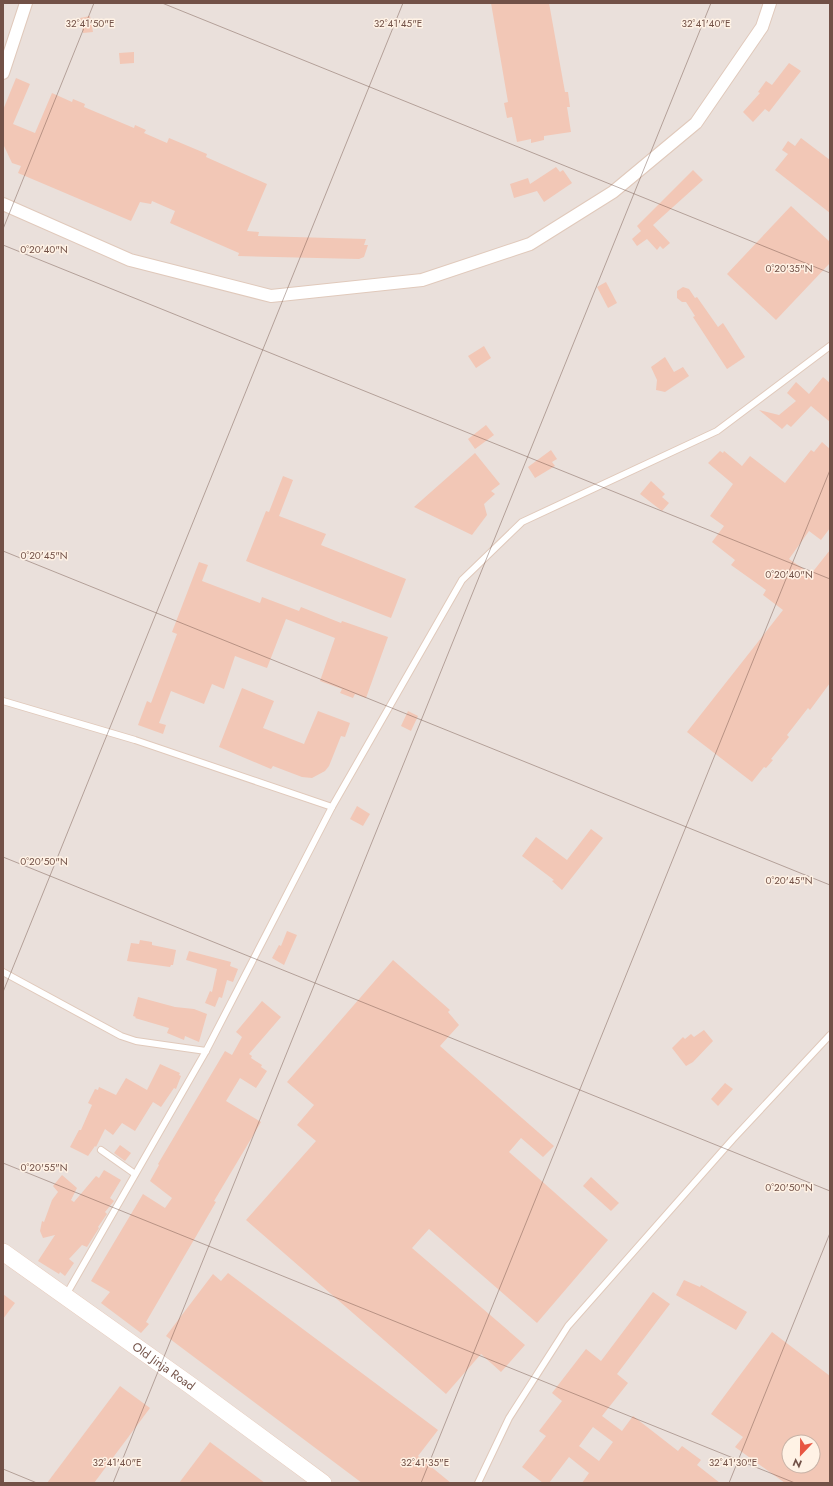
<svg xmlns="http://www.w3.org/2000/svg" width="833" height="1486" font-family="Jost,sans-serif">
<rect width="100%" height="100%" fill="#fceddf"/>
<path fill="#eae0db" fill-rule="evenodd" d="M3,3H830V1483H3ZM789,1442H813V1466H789Z"/>
<g fill="#f2c7b6" fill-rule="evenodd">
<path d="M491,3H549L565,92H568L570,107H567L571,132L544,136V140L531,143V139L517,142L512,117L507,118L504,103L508,102Z"/>
<path d="M90,16L93,32L83,33L80,18Z"/>
<path d="M134,52V63L120,64L119,53Z"/>
<path d="M789,63L801,71L769,112L765,109L753,122L743,112L760,93L758,92L766,81L772,85Z"/>
<path d="M16,78L30,84L13,124L35,133L52,93L72,102L73,99L85,104L84,107L134,128L135,125L146,130L144,133L167,143L169,138L207,154L206,157L267,184L247,231L259,232L258,236L366,239L364,245H368L364,257L359,259L238,256L239,253L170,223L175,211L152,201L151,204L140,202L131,221L18,173L21,166L12,163L4,146L3,148V110Z"/>
<path d="M801,138L830,160V213L775,170L788,154L782,150L788,141L795,146Z"/>
<path d="M556,167L560,172L563,170L572,183L544,202L537,191L514,198L510,184L528,178L530,184Z"/>
<path d="M693,170L703,180L653,225L670,243L663,249L660,246L657,250L647,239L637,246L632,239L641,231L637,226Z"/>
<path d="M791,206L830,242V263L776,320L727,274Z"/>
<path d="M606,282L617,303L608,308L597,287Z"/>
<path d="M683,287L689,289L695,298L697,297L718,327L723,323L745,357L727,369L693,317L695,316L686,302H682L677,298V291Z"/>
<path d="M484,346L491,358L476,368L468,356Z"/>
<path d="M665,357L674,372L683,367L689,376L665,392L656,390L657,380L651,367Z"/>
<path d="M823,377L830,383V422L811,406L791,427L787,424L782,429L759,410L779,415L796,401L787,393L796,382L809,394Z"/>
<path d="M486,425L494,435L475,449L468,439Z"/>
<path d="M822,442L830,449V528L821,540L809,531L789,559L811,574L830,550V683L810,710L808,708L787,735L789,737L771,759L773,760L766,768L764,767L752,782L687,732L783,610L763,595L766,590L731,565L735,560L712,542L724,526L710,516L733,484L708,463L720,451L723,453L724,451L742,466L750,456L785,483L811,450L814,452Z"/>
<path d="M551,450L557,459L552,462L555,466L535,478L528,467Z"/>
<path d="M475,453L500,484L491,491L495,494L484,504L487,515L472,535L414,507Z"/>
<path d="M283,476L293,480L279,516L326,534L321,545L406,579L391,618L246,561L266,511L269,512Z"/>
<path d="M651,481L665,494L662,497L669,503L662,511L640,494Z"/>
<path d="M199,562L208,565L202,581L260,603L262,597L299,611L301,607L341,623L342,621L388,637L366,698L355,694L353,698L340,693L342,689L320,681L335,638L286,619L267,668L235,656L224,689L212,684L204,704L171,691L159,723L166,725L163,734L138,725L147,701L151,703L177,634L172,632Z"/>
<path d="M242,688L274,701L263,728L304,744L318,711L350,723L345,737L341,736L329,766L325,771L312,778L302,777L273,766L271,769L219,747Z"/>
<path d="M408,711L418,716L411,731L401,726Z"/>
<path d="M357,806L370,814L363,826L350,819Z"/>
<path d="M591,829L603,838L562,890L552,881L554,880L522,856L536,837L567,860Z"/>
<path d="M287,931L297,935L284,965L272,958L279,945L281,946Z"/>
<path d="M140,940L152,942V945L176,950L173,965H171L170,967L127,961L131,943L139,944Z"/>
<path d="M189,951L231,962L230,966L238,969L233,982L227,980L222,998L219,997L215,1007L205,1003L210,991L212,992L217,969L186,960Z"/>
<path d="M393,960L450,1010L448,1012L459,1025L440,1046L554,1146L543,1157L521,1138L509,1152L608,1240L537,1323L429,1229L412,1248L525,1345L501,1372L481,1354L446,1394L246,1220L316,1141L297,1125L314,1105L287,1082Z"/>
<path d="M138,997L175,1007L194,1009L207,1014L199,1042L185,1036L184,1040L167,1033L169,1028L135,1018L136,1017L133,1016Z"/>
<path d="M262,1001L281,1017L249,1054L252,1056L251,1058L262,1065L261,1067L267,1071L256,1088L240,1078L226,1101L261,1122L214,1201L216,1202L146,1322L149,1324L141,1333L101,1303L110,1292L91,1281L143,1194L165,1208L172,1198L150,1181L159,1165L158,1164L225,1051L232,1055L242,1037L236,1032Z"/>
<path d="M704,1030L713,1041L693,1062L686,1066L672,1048L683,1037L685,1039L691,1034L694,1037Z"/>
<path d="M160,1064L180,1073L179,1075L181,1076L176,1089L174,1088L161,1107L153,1102L135,1131L122,1123L113,1135L105,1129L96,1147L95,1146L88,1156L70,1147L79,1130H81L92,1105L88,1103L95,1089L98,1090L99,1087L116,1095L126,1078L147,1090Z"/>
<path d="M725,1083L733,1089L718,1106L711,1099Z"/>
<path d="M120,1145L131,1153L125,1161L114,1153Z"/>
<path d="M104,1170L121,1180L110,1198L114,1201L105,1212L107,1214L98,1227L99,1228L87,1247L82,1245L69,1259L74,1263L65,1276L60,1272L59,1274L38,1261L55,1235L43,1238L40,1231L42,1221L44,1222L52,1200L58,1192L53,1186L62,1175L77,1188L71,1200L74,1202L96,1176L99,1178Z"/>
<path d="M591,1177L619,1203L611,1211L583,1186Z"/>
<path d="M228,1273L438,1430L418,1456L451,1483H362L166,1336L213,1274L221,1281Z"/>
<path d="M684,1280L700,1287L701,1285L747,1312L736,1330L676,1295Z"/>
<path d="M653,1292L670,1304L617,1374L628,1383L602,1416L622,1431L633,1416L678,1451L682,1446L701,1460L697,1465L720,1483H582L589,1473L569,1457L549,1483H543L522,1467L546,1436L539,1431L562,1401L552,1393L586,1349L601,1361ZM593,1427L613,1442L599,1461L579,1446Z"/>
<path d="M3,1294L15,1303L3,1319Z"/>
<path d="M772,1332L830,1376V1483H785L735,1447L743,1437L711,1414ZM789,1442H813V1466H789Z"/>
<path d="M120,1386L150,1408L94,1483H47Z"/>
<path d="M210,1442L265,1483H179Z"/>
</g>
<g fill="none" stroke-linecap="round" stroke-linejoin="round">
<defs>
<g id="service">
<path d="M3,701L135,740L332,807"/>
<path d="M3,972L121,1036L136,1041L206,1051"/>
<path d="M101,1150L135,1174"/>
<path d="M66,1295L206,1051L332,807L462,580L522,522L717,431L830,346"/>
<path d="M478,1483L509,1418L568,1326L733,1139L830,1035"/>
</g>
<g id="minor">
<path d="M3,73L26,3"/>
<path d="M3,204L130,260L271,296L422,280L530,244L613,192L696,123L762,27L770,3"/>
</g>
<g id="secondary">
<path id="s1" d="M3,1252L190,1385L323,1483"/>
</g>
</defs>
<use href="#service" stroke="#e0c9bb" stroke-width="8"/>
<use href="#minor" stroke="#e0c9bb" stroke-width="14"/>
<use href="#secondary" stroke="#e7cbbb" stroke-width="18"/>
<use href="#service" stroke="#fff" stroke-width="6"/>
<use href="#minor" stroke="#fff" stroke-width="12"/>
<use href="#secondary" stroke="#fff" stroke-width="17"/>
</g>
<path fill="none" stroke="#725147" stroke-width="1" stroke-opacity="0.45" d="M162,3L830,273M3,229L94,3M3,245L830,579M3,551L830,885M3,857L830,1191M3,992L403,3M3,1163L795,1483M3,1469L37,1483M113,1483L711,3M421,1483L830,470M729,1483L830,1233"/>
<g text-anchor="middle" dominant-baseline="central" stroke-width="3" stroke-linejoin="round" paint-order="stroke">
<g font-size="12" fill="#725147" stroke="#fff2e5">
<text stroke="none"><textPath href="#s1" startOffset="197">Old Jinja Road</textPath></text>
</g>
</g>
<g font-size="10" text-anchor="middle" fill="#725147" stroke="#fff2e5" stroke-width="3" stroke-linejoin="round" paint-order="stroke">
<text x="90" y="27">32°41'50"E</text>
<text x="398" y="27">32°41'45"E</text>
<text x="706" y="27">32°41'40"E</text>
<text x="44" y="253">0°20'40"N</text>
<text x="789" y="272">0°20'35"N</text>
<text x="44" y="559">0°20'45"N</text>
<text x="789" y="578">0°20'40"N</text>
<text x="44" y="865">0°20'50"N</text>
<text x="789" y="884">0°20'45"N</text>
<text x="44" y="1171">0°20'55"N</text>
<text x="789" y="1191">0°20'50"N</text>
<text x="117" y="1466">32°41'40"E</text>
<text x="425" y="1466">32°41'35"E</text>
<text x="733" y="1466">32°41'30"E</text>
</g>
<rect width="833" height="1486" fill="none" stroke="#725147" stroke-width="8"/>
<g transform="translate(801 1454) rotate(202)"><circle r="19" fill="#fff2e5" stroke="#c7b2a6"/>
<path d="M0-3L7 15L0 10L-7 15Z" fill="#e85541"/>
<text y="-6" font-size="11" font-weight="bold" text-anchor="middle" fill="#725147">N</text>
</g>
</svg>
